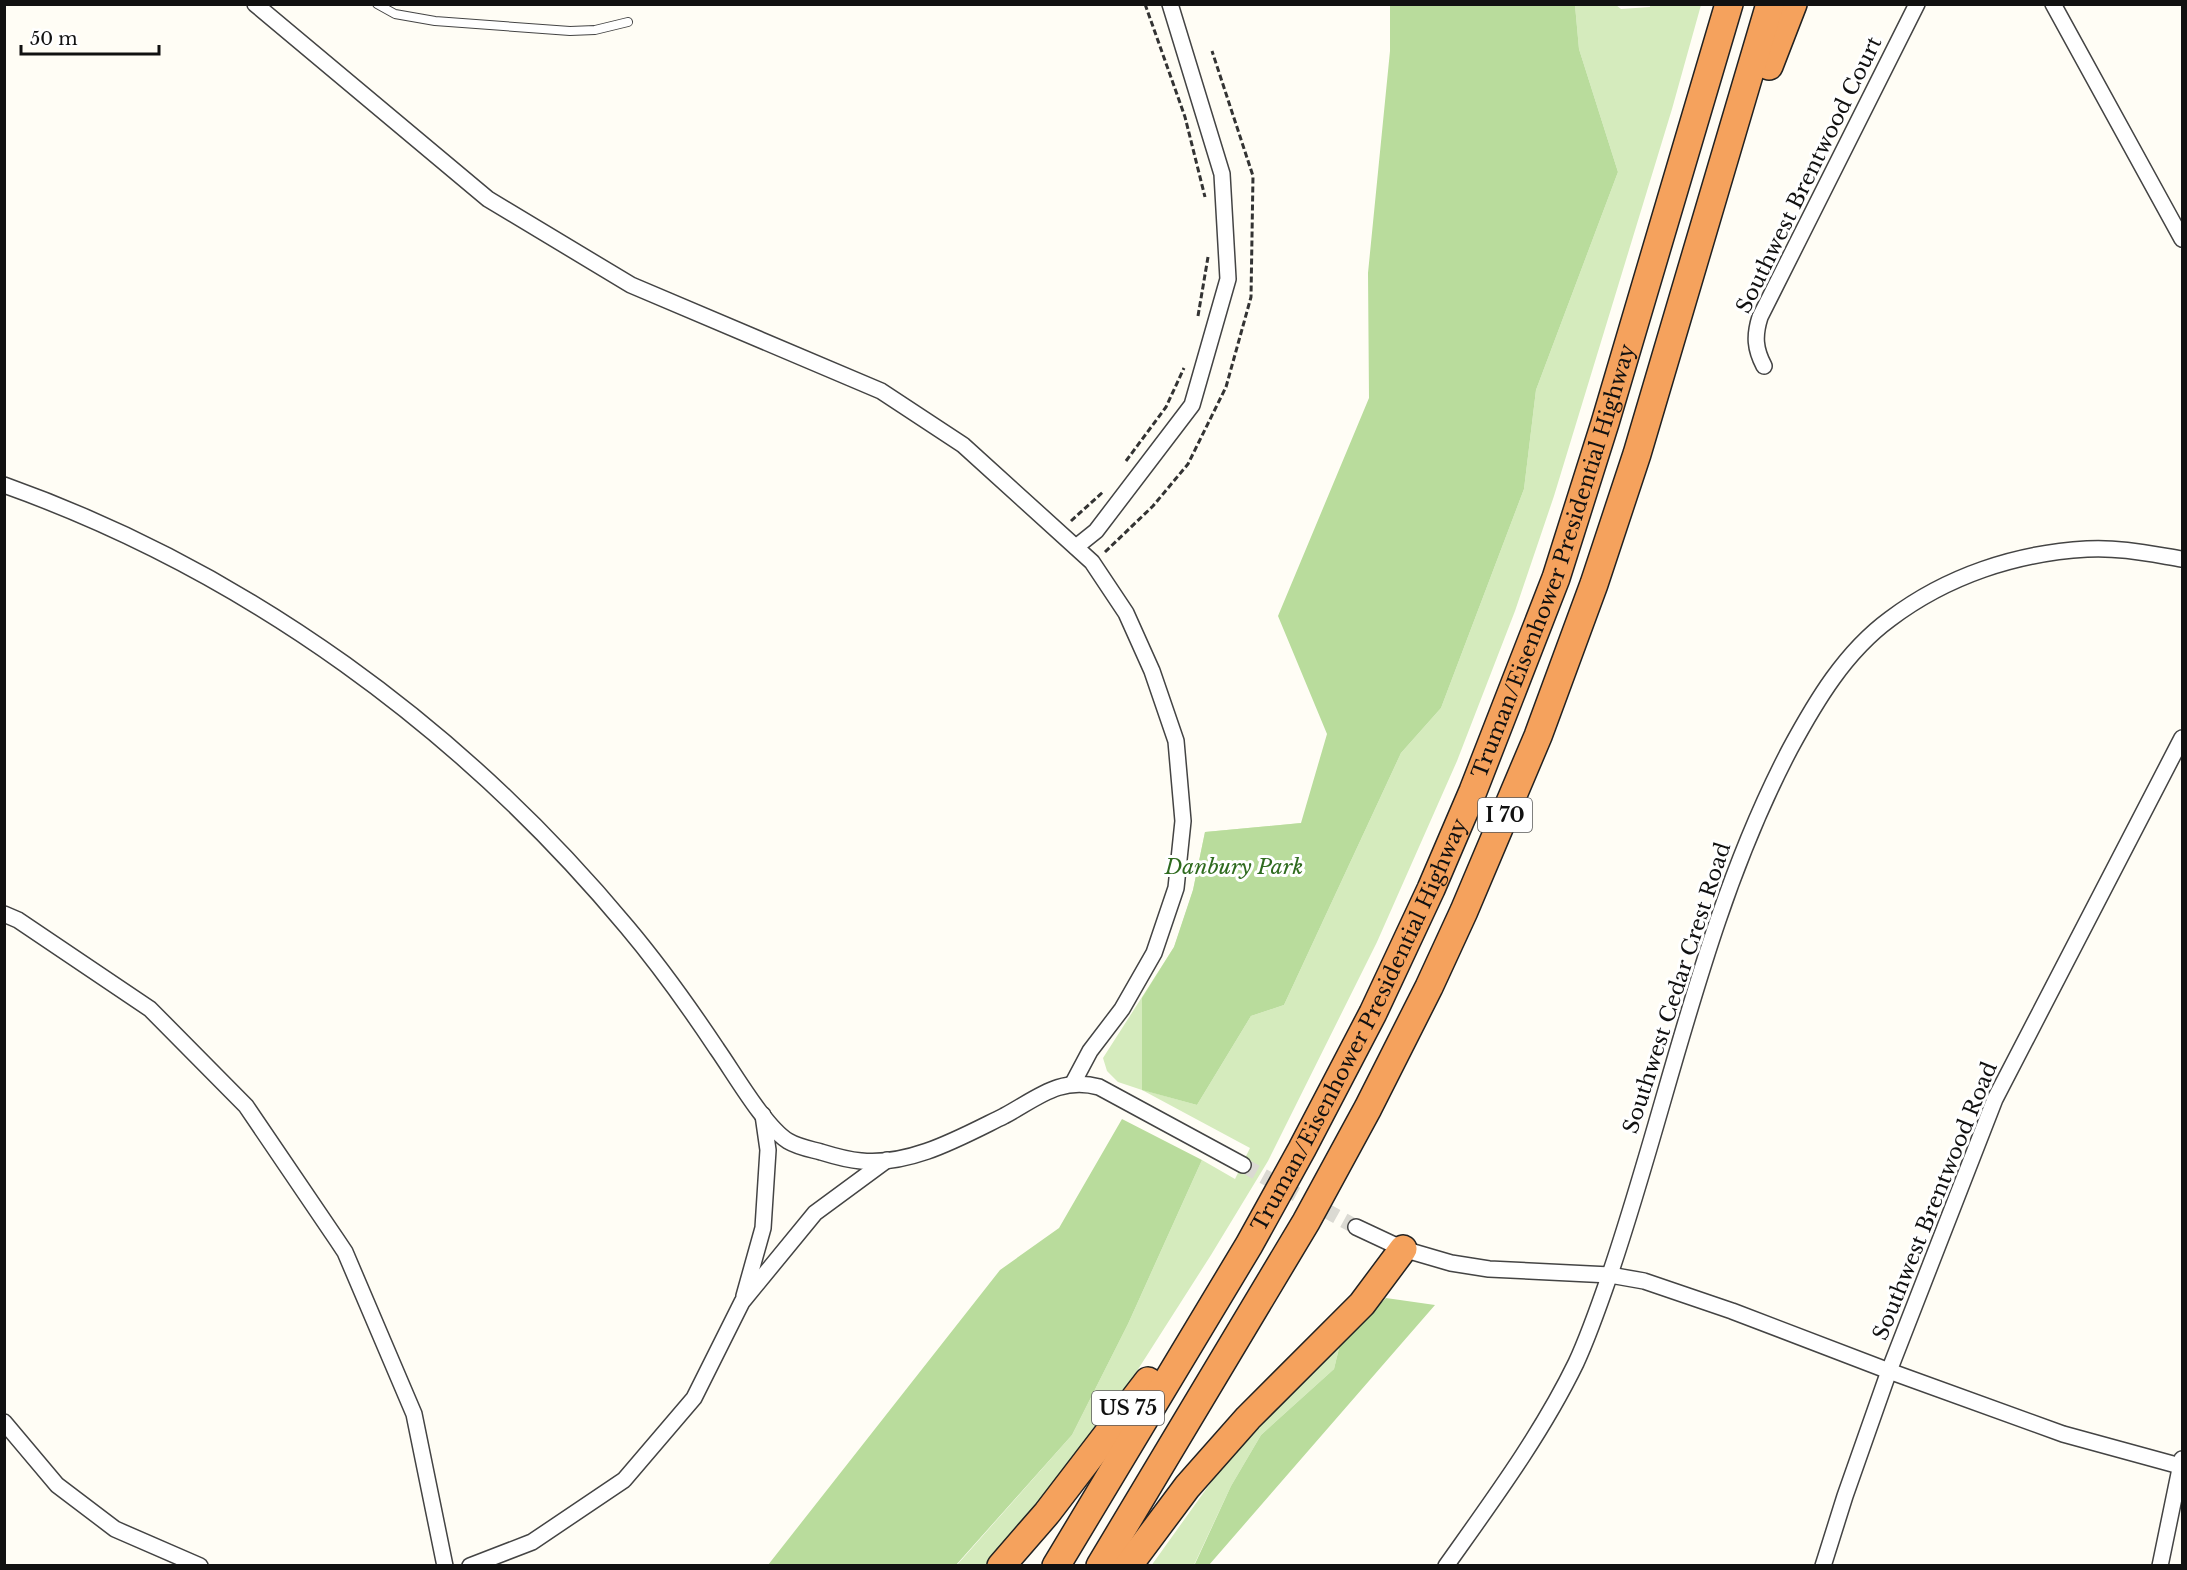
<svg xmlns="http://www.w3.org/2000/svg" width="2187" height="1570" font-family="'Libre Baskerville',serif">
<rect width="100%" height="100%" fill="#fffdf5"/>
<g fill="#d5ebbd">
<path d="M1575,5H1616L1621,9L1650,7V5H1701L1672,109L1554,496L1515,611L1457,761L1377,942L1268,1161L1211,1255L1121,1396L1000,1550L986,1565L956,1566L1072,1435L1128,1324L1202,1160L1235,1179L1250,1148L1142,1090L1118,1082L1107,1071L1103,1058L1174,947L1193,890L1205,832L1301,823L1143,1090L1197,1105L1251,1016L1284,1005L1401,753L1441,708L1524,489L1536,390L1618,172L1579,49Z"/>
<path d="M1340,1344L1334,1369L1261,1435L1231,1486L1194,1565L1151,1566L1227,1460Z"/>
</g>
<g fill="#b9dc9c">
<path d="M1390,5H1575L1579,49L1618,172L1536,390L1524,489L1441,708L1401,753L1284,1005L1251,1016L1197,1105L1142,1090V998L1174,947L1193,890L1205,832L1301,823L1327,734L1278,616L1369,398L1368,273L1390,51Z"/>
<path d="M1122,1119L1202,1160L1128,1324L1072,1435L956,1565H768L1000,1270L1059,1228Z"/>
<path d="M1386,1298L1435,1305L1209,1565L1194,1566L1231,1486L1261,1435L1334,1369L1340,1344Z"/>
</g>
<g fill="none" stroke-linecap="round" stroke-linejoin="round">
<path stroke="#dbdad3" stroke-width="15" stroke-dasharray="15 8" stroke-linecap="butt" d="M1243,1165L1356,1227"/>
<defs>
<path id="lane" d="M377,4L395,14L435,21L570,31L595,30L628,22"/>
<g id="street">
<path d="M255,4L488,199L631,285L881,391L963,445L1092,562L1126,613L1152,671L1176,741L1183,821L1176,888L1154,953L1122,1009L1090,1051L1073,1083"/>
<path d="M2053,4L2182,239"/>
<path d="M1764,366C1755,349 1754,336 1760,317L1917,4"/>
<path d="M4,485C248,572 462,729 627,927C659,965 689,1007 717,1049C734,1073 765,1127 788,1141C798,1147 810,1149 821,1152C834,1156 848,1160 861,1161C911,1166 961,1137 1004,1116C1036,1099 1060,1076 1099,1087L1243,1165"/>
<path d="M1076,547L1096,531L1192,405L1228,279L1222,174L1170,4"/>
<path d="M4,914L18,920L150,1009L246,1106L337,1240L345,1252L414,1414L445,1566"/>
<path d="M1356,1227L1403,1249L1451,1263L1489,1269L1610,1275L1644,1281L1732,1311L1889,1371L2063,1434L2180,1466"/>
<path d="M744,1296L763,1228L768,1150L763,1115"/>
<path d="M4,1422L57,1485L115,1529L200,1566"/>
<path d="M470,1566L532,1542L624,1480L694,1398L742,1302L815,1213L887,1160"/>
<path d="M1446,1566C1492,1501 1541,1435 1576,1363C1589,1335 1600,1303 1610,1274C1670,1098 1704,913 1790,749C1816,701 1845,652 1890,619C1947,576 2016,553 2087,549C2119,547 2151,554 2182,559"/>
<path d="M1823,1566L1845,1496L1889,1371L1995,1099L2182,738"/>
<path d="M2160,1566L2182,1459"/>
</g>
<g id="highway">
<path d="M1769,66L1793,4"/>
<path d="M1001,1566L1047,1513L1148,1381"/>
<path id="s1" d="M1056,1566L1249,1245L1302,1149L1373,1013L1431,889L1473,791L1556,578L1605,423L1729,4"/>
<path d="M1100,1566L1306,1222L1368,1108L1429,987L1464,911L1538,736L1594,584L1637,454L1770,4"/>
<path d="M1128,1566L1187,1487L1248,1418L1362,1304L1403,1249"/>
</g>
</defs>
<use href="#lane" stroke="#444" stroke-width="10"/>
<use href="#street" stroke="#444" stroke-width="18"/>
<use href="#highway" stroke="#222" stroke-width="30"/>
<g stroke="#333" stroke-width="3" stroke-dasharray="6 3" stroke-linecap="butt">
<path d="M1145,4L1185,117L1205,197"/>
<path d="M1198,316L1208,257"/>
<path d="M1126,461L1166,407L1184,368"/>
<path d="M1071,521L1104,491"/>
<path d="M1105,552L1153,506L1188,464L1226,387L1251,297L1253,176L1212,51"/>
</g>
<use href="#lane" stroke="#fff" stroke-width="8"/>
<use href="#street" stroke="#fff" stroke-width="15"/>
<use href="#highway" stroke="#f5a25d" stroke-width="27"/>
</g>
<g text-anchor="middle" dominant-baseline="central" stroke-width="6" stroke-linejoin="round" paint-order="stroke">
<g fill="#fff" stroke="#585858" stroke-width="1.5">
<rect x="1478" y="798" width="54" height="34" rx="4.5"/>
<rect x="1092" y="1391" width="72" height="34" rx="4.5"/>
</g>
<g font-size="20" font-weight="bold" fill="#111">
<text x="1505" y="815">I 70</text>
<text x="1128" y="1408">US 75</text>
</g>
<g font-size="21" fill="#111" stroke="#fff">
<text transform="translate(1809 175) rotate(-64)">Southwest Brentwood Court</text>
<text stroke="none"><textPath href="#s1" startOffset="1125">Truman/Eisenhower Presidential Highway</textPath></text>
<text transform="translate(1677 988) rotate(-72)">Southwest Cedar Crest Road</text>
<text stroke="none"><textPath href="#s1" startOffset="621">Truman/Eisenhower Presidential Highway</textPath></text>
<text transform="translate(1935 1201) rotate(-68)">Southwest Brentwood Road</text>
</g>
<g font-size="21" font-style="italic" fill="#2f6b1f" stroke="#fff">
<text x="1234" y="867">Danbury Park</text>
</g>
</g>
<rect width="2187" height="1570" fill="none" stroke="#111111" stroke-width="12"/>
<path d="M21 45v9h138v-9" fill="none" stroke="#111111" stroke-width="3"/>
<text x="30" y="45" font-size="18" fill="#111111" stroke="#ffffff" stroke-width="4.5" paint-order="stroke">50 m</text>
</svg>
